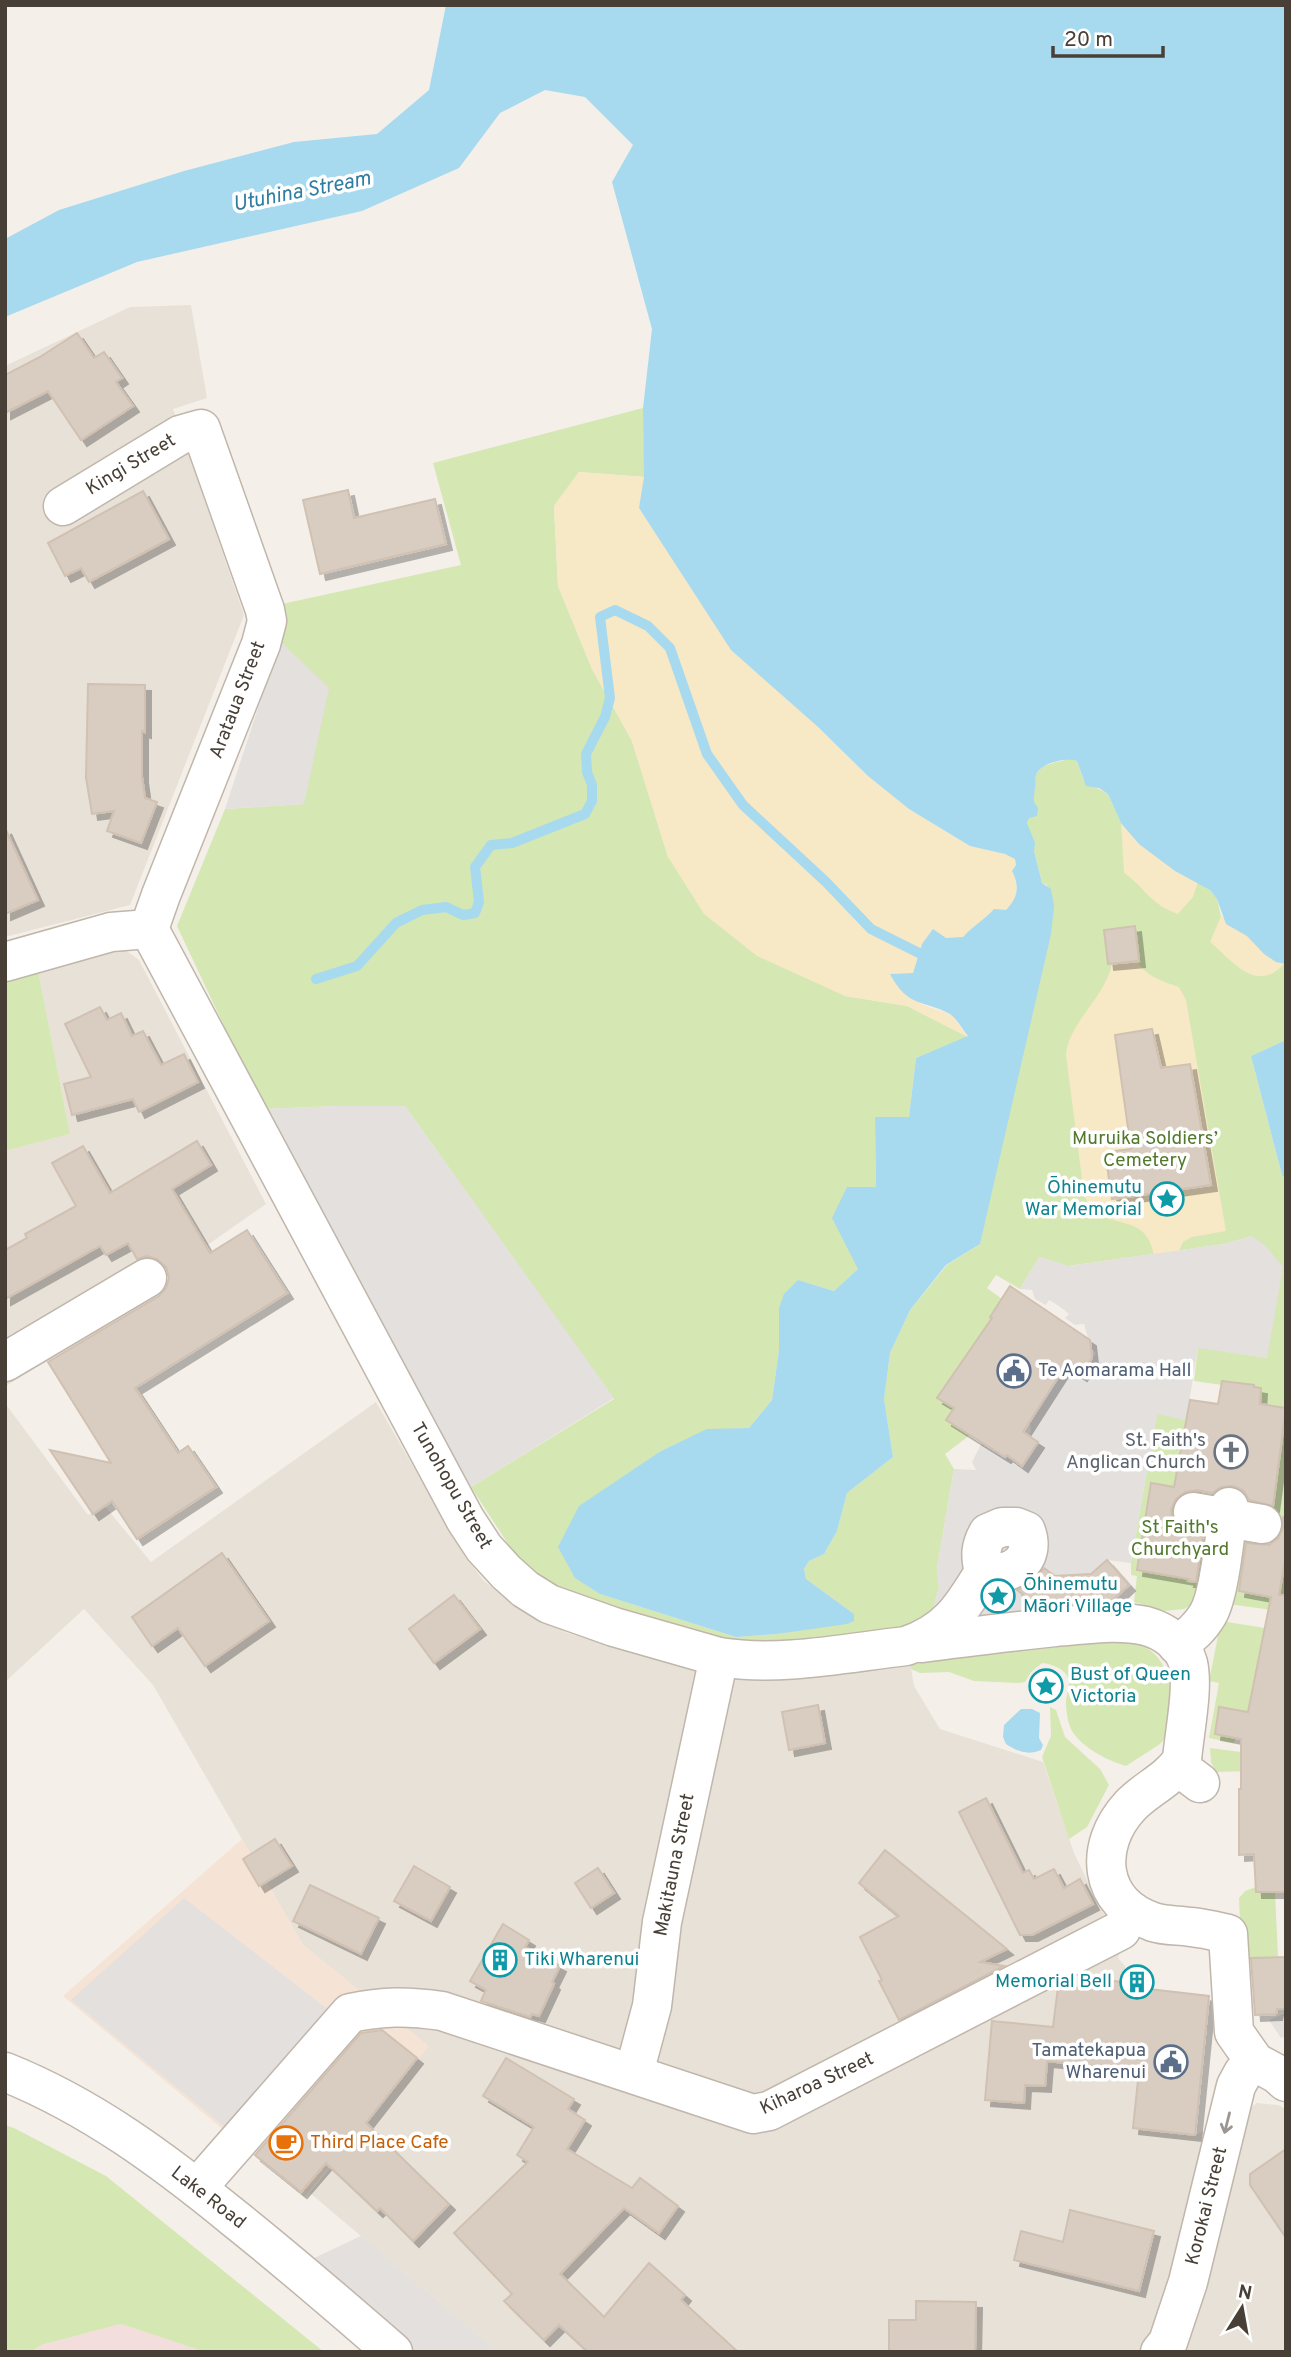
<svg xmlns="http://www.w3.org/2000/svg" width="1291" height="2357" font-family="Overpass,sans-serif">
<defs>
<filter id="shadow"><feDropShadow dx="6" dy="6" stdDeviation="0" flood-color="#0004"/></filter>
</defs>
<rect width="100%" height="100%" fill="#f4f0e9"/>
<g fill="#e8e1d7">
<path d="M191,305L207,398L173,409L244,615L130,905L5,937V366L130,307Z"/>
<path d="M120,946L139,960L266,1204L5,1387V1151L70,1134L37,965Z"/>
<path d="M376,1402L466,1558L484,1581L526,1613L567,1633L704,1674L910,1662L914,1686L940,1729L1043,1762L1074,1853L1103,1913L1113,1920L1125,1939L1118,1958L1125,1966V1990L1147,1992L1133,2128L1195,2135L1240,2115L1257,2103L1278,2105L1286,2109V2352H498L310,2193L428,2046L303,1945L153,1685L84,1609L5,1682V1403L88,1515L104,1505L151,1562Z"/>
</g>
<path fill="#f5e4d5" d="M242,1839L303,1945L429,2046L304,2197L63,1996Z"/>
<path fill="#f4dedd" d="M121,2324L205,2352H31L41,2345Z"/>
<g fill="#d5e7b3" fill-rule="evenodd">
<path d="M643,408L645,477L579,472L554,506L558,586L592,669L632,741L668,857L845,996L907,1006L968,1037L916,1058L909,1117H875L876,1188L858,1269L834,1291L798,1280L779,1308V1350L772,1400L749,1428L707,1430L661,1451L575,1577L600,1594L736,1637L777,1634L811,1628L854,1614L806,1579L804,1569L809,1561L824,1554L837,1531L847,1493L893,1457L884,1399L890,1353L910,1310L947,1265L980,1244L1047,885L1042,883L1027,823L1033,803L1036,774L1042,767L1056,762L1071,759L1077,761L1084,781L1108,794L1121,823L1210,890L1217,899L1221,916L1286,964V1040L1251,1056L1282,1175L1286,1180V1408L1260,1404L1261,1388L1230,1382L1222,1385L1194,1381L1198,1347L1267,1358L1252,1236L1224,1244L1068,1266L1039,1257L1020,1289L996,1275L987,1288L1002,1299L990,1316L992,1318L938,1398L954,1408L946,1420L970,1435L945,1454L954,1469L937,1568L939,1588L931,1614L904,1633L739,1649L538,1582L514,1553L471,1487L614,1399L405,1106H337L263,1109L177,926L225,809L304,804L280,641L282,604L461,565L433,463ZM1135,926L1139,960L1108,964L1104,930Z"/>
<path d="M37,965L70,1134L5,1151V975Z"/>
<path d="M1157,1413L1186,1420L1177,1472L1188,1489L1201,1492L1200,1500L1249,1508L1251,1499L1275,1490L1286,1416V1612L1199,1600L1184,1609L1165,1611L1134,1602L1137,1576L1131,1575V1563Z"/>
<path d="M1221,1621L1265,1628L1253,1687L1260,1688L1252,1771L1216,1772L1211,1762L1210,1748L1241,1752L1242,1740L1235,1739L1234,1743L1209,1738L1219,1683L1209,1681Z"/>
<path d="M1078,1636C1096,1638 1115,1638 1132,1642C1176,1653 1175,1704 1165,1738L1160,1744L1126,1766C1109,1761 1085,1749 1074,1734C1068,1726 1066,1712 1066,1702C1066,1695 1070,1687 1069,1680C1066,1669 1052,1664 1042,1663L1031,1672L1025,1682L1019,1683L974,1681L949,1672L920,1673L911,1669L910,1662Z"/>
<path d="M1050,1707L1056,1710L1065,1737L1100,1769L1109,1785L1087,1827L1069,1839L1042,1757L1051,1736Z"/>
<path d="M1256,1887L1275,1892L1278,1957L1246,1958L1242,1963L1239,1898L1245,1891Z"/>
<path d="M5,2125L14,2128L106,2176L324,2352H205L121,2324L41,2345L31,2352H5Z"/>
</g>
<g fill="#f7e8c6">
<path d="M579,472L645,477L639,509L658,536L817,726L868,776L909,809L970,846L1005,854L1015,859L1016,865L1012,871C1020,887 1018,898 1006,911L994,909C984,920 973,926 963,937L946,938L922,944L913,973L891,974L921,1004L952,1015L968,1037L907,1006L845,996L757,956L704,914L668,857L632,741L592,669L558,586L554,506Z"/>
<path d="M1121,823C1143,849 1168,867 1198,882L1193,897L1178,914C1149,904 1146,888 1124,873Z"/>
<path d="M1221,916L1284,964C1256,995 1232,960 1210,942Z"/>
<path d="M1137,961C1147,977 1162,981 1179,987L1186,1000L1226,1231L1192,1237L1183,1242L1179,1251L1154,1255C1146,1214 1116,1230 1093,1209C1089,1206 1086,1200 1084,1195L1066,1055C1068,1023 1104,999 1112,964Z"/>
</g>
<g fill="#e3e0dd">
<path d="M280,641L329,688L304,804L225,809Z"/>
<path d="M337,1106H405L614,1398L471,1487L263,1109Z"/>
<path d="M1252,1236L1266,1246L1283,1267L1267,1358L1198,1348L1186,1420L1157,1414L1131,1563L1107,1560L1091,1574L1055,1576L1037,1562L1017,1590L1053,1617L922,1623L931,1614L939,1588L937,1568L954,1469L976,1470L972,1462L982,1442L1022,1465L1037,1442L1028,1436L1031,1431L1030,1425L1025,1422L1058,1372L1065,1374L1072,1369L1081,1375L1096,1353L1091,1349L1084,1324L1075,1325L1065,1318L1069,1314L1059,1306L1049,1300L1046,1305L1035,1299L1032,1290L1020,1289L1039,1257L1069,1266L1224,1244Z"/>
<path d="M184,1898L335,2015L232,2133L71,2000Z"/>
<path d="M1286,2013V2036L1281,2038L1269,2020Z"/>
<path d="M361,2236L498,2352H393L295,2267Z"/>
</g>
<g fill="#a7d9ef">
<path d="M446,5H1286V964L1276,962L1264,954L1247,936L1226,924L1217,899L1210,890L1175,871L1139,844L1121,823L1108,794L1099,788L1086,786L1077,761C1066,757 1040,763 1036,775C1035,779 1036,783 1035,787C1035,796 1031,800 1038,808L1037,816L1029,818L1027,823L1035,843L1034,851L1042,883L1051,889L1054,906L1051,934L980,1244L946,1265L910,1310L890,1353L884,1399L893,1457L847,1493L837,1531L824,1554L809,1561L804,1569L806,1579L854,1614V1621L847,1624L777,1634L736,1637L600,1594L575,1578L558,1547L579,1506L661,1451L707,1429L749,1428L772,1400L779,1350V1308L784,1294L798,1280L834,1291L858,1269L832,1218L847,1187H876L875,1117H909L916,1058L968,1036C963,1030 957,1019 950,1014C922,999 908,1008 890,974L913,973L922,944L933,929L946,938L963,937C973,926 984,920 994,909L1006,910C1018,898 1020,886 1012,871L1016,865L1015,859L1005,854L970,846L909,809L868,776L817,726L731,650L639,508L644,477L643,408L652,329L612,182L633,145L585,97L545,90L500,113L459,168L362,211L137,262L5,317V239L59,210L184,171L294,142L377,134L429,90Z"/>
<path d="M1286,1040V1180L1282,1175L1251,1056Z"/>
<path d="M1021,1709H1032L1040,1713L1039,1738L1043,1745L1041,1750C1027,1756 1017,1751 1006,1744L1003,1737L1004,1725Z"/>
</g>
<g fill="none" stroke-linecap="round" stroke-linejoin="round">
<path stroke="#a7d9ef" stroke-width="10" d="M316,979L357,966L396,923L422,910L446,907L463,915L475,913L479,902L475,867L491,845L512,843L585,814L592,801V785L587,772L586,754L605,717L610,698L600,617L615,610L648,626L670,648L707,754L743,805L826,882L871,929L919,953"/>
</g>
<g fill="#d9cdc1" stroke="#d0c1b2" stroke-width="2" filter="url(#shadow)">
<path d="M77,333L94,358L104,352L122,378L116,382L133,406L81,440L48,391L5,413V375L40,357Z"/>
<path d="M348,490L354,518L435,499L446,544L320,574L303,500Z"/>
<path d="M143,491L169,539L89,582L81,568L65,576L48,543Z"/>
<path d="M88,684L145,685V732L142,731V777L145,798L157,802L141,843L107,831L114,811L92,814L86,778Z"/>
<path d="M5,828L38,900L5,914Z"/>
<path d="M1135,926L1139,961L1108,964L1104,930Z"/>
<path d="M100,1007L107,1020L121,1013L132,1036L143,1031L161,1065L184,1054L198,1082L139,1112L133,1099L72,1115L64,1084L91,1077L65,1024Z"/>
<path d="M1152,1029L1161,1068L1190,1064L1211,1185L1112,1199L1105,1152L1131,1149L1115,1035Z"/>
<path d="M197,1141L211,1165L172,1189L210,1253L247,1230L287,1293L135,1388L178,1453L188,1446L216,1487L137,1539L112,1501L93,1514L50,1450L111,1463L48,1362L159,1296L166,1288L169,1278L166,1267L157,1259L147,1256L137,1259L128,1243L106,1255L100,1246L5,1299V1250L27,1238L25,1234L76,1206L52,1163L83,1146L110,1193Z"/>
<path d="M1010,1286L1090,1340L1092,1358L1081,1375L1066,1365L1023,1432L1038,1442L1022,1466L1007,1455L1005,1457L946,1420L954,1408L937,1398L992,1318L990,1317Z"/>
<path d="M1222,1381L1254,1385V1387L1261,1388L1260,1404L1286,1408L1273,1506L1249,1500L1243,1490L1233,1486L1221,1487L1212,1493L1197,1490L1185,1492L1176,1499L1171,1509L1172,1519L1180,1529L1203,1536L1196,1582L1188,1581L1189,1579L1137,1570L1151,1483L1174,1487L1190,1400L1218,1404Z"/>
<path d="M1283,1517H1286V1555L1279,1595H1286V1892H1256L1254,1854L1239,1855V1789H1241V1739L1215,1734L1219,1707L1248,1712L1271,1597L1239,1591L1246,1543L1269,1545L1278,1538L1283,1528Z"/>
<path d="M222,1553L269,1621L205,1666L178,1628L152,1646L132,1617Z"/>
<path d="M1107,1560L1129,1585L1112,1601L1039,1607L1017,1590L1031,1583L1044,1568L1055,1576L1091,1574Z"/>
<path d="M454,1595L480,1629L434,1663L409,1629Z"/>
<path d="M818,1705L825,1743L789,1750L782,1712Z"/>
<path d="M986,1798L1023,1873L1029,1870L1034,1879L1054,1869L1064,1888L1080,1879L1093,1904L1032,1935H1020L959,1812Z"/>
<path d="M275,1839L292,1866L259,1886L243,1859Z"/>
<path d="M885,1850L1007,1949L980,1962L1004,1966L899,2020L879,1981L882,1980L860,1937L899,1916L859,1883Z"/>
<path d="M414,1866L450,1887L431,1921L394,1901Z"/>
<path d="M598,1868L614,1893L591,1908L575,1883Z"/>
<path d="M310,1885L379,1918L361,1954L293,1921Z"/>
<path d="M503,1924L529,1940L525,1947L560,1966L552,1982L554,1984L539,2016L532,2014L530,2017L481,2001L486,1990L470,1981Z"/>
<path d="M1286,1957V2009H1277L1276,2014L1255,2015L1251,1958Z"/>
<path d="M1082,1976L1141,1985L1140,1988L1209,1996L1195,2135L1133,2128L1139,2071L1047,2061L1045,2086L1025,2085L1024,2103L985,2100L992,2021L1053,2027L1058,1987L1061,1985L1081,1988Z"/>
<path d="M382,2030L417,2058L366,2123L449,2204L413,2241L380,2208L377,2211L326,2163L301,2192L255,2155L361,2033Z"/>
<path d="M506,2058L574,2099L568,2109L585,2120L567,2149L632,2188L640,2178L678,2206L659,2233L624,2208L560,2274L604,2317L649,2263L685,2295L681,2300L738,2352H588L559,2325L544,2340L504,2301L512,2294L454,2233L528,2162L517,2155L534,2127L483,2096Z"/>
<path d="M1286,2149V2238L1250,2185V2174Z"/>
<path d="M1070,2210L1154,2231L1139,2291L1014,2260L1021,2231L1063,2242Z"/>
<path d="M916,2301L976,2302L975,2352H889V2320H916Z"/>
</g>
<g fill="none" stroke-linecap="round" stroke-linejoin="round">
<defs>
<g id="minor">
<path d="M63,506L180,435L201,429L265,610L267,621L261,644L161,895L149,929"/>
<path d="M149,929L465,1519L484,1548L506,1572L525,1589L549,1604L614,1627L719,1657C780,1667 845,1653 906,1646C948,1632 962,1608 984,1572"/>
<path d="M5,962L111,932L149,929"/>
<path d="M5,1362L147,1278"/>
<path d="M1193,1512L1262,1524"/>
<path d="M1002,1527H1016L1026,1531C1037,1561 1011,1577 984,1572C980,1556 980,1547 988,1533Z"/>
<path d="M922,1643C966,1637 1010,1632 1055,1627C1085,1625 1116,1619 1146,1626C1164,1631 1183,1644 1188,1663C1194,1687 1184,1734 1182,1760L1184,1771L1200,1783"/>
<path d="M1177,1645C1190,1636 1200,1628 1208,1614C1220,1594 1225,1533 1229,1507"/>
<path d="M1182,1760C1167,1782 1147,1788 1130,1806C1093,1846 1098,1903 1153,1922C1165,1926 1178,1925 1191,1927C1203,1928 1215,1931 1228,1934L1234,2032L1255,2062L1277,2074L1286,2082"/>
<path d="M5,2072C90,2106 163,2160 234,2218C288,2261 340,2306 393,2352"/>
<path d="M634,2073L652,2006L662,1922L719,1657"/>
<path d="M197,2188L350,2013C384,2006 407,2006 442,2011L753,2114L769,2111L1121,1930"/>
<path d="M1160,2352L1168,2342L1188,2282L1236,2086L1243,2073L1255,2062"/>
</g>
</defs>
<use href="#minor" stroke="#c0b6ab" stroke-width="41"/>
<use href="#minor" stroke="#fff" stroke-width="38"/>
</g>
<defs><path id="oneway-shaft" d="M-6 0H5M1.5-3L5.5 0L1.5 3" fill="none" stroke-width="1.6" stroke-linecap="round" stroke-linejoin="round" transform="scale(1.75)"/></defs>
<use stroke="#9a9691" href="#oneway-shaft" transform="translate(1227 2123) rotate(104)"/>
<defs>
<symbol id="sight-ring" viewBox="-11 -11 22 22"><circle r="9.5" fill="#fff" stroke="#0f9aa8" stroke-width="1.5"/><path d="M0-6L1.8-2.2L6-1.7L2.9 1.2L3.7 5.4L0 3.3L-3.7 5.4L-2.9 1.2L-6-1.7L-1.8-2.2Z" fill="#0f9aa8"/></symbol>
<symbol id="civic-ring" viewBox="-11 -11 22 22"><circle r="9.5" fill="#fff" stroke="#5c6f8a" stroke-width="1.5"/><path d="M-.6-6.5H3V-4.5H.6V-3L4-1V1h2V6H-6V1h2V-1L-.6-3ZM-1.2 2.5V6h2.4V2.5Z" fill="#5c6f8a"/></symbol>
<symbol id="church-ring" viewBox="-11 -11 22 22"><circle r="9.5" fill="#fff" stroke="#6b7280" stroke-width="1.5"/><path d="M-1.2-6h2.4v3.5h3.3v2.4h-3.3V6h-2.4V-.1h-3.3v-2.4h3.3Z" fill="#6b7280"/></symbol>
<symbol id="building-ring" viewBox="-11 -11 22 22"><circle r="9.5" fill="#fff" stroke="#0f9aa8" stroke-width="1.5"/><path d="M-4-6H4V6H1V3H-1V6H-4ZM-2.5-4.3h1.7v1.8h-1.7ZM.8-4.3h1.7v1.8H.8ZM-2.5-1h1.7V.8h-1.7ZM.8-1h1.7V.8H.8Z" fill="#0f9aa8"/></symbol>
<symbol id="cafe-ring" viewBox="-11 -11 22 22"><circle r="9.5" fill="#fff" stroke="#e8710a" stroke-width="1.5"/><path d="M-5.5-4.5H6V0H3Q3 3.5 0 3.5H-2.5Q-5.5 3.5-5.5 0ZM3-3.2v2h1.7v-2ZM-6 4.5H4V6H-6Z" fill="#e8710a"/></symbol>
</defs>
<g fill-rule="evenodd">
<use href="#sight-ring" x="1148" y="1180" width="38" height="38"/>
<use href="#civic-ring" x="995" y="1352" width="38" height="38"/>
<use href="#church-ring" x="1212" y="1433" width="38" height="38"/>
<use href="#sight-ring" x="979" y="1577" width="38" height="38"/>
<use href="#sight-ring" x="1027" y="1667" width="38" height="38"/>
<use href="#building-ring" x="481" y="1941" width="38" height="38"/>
<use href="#building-ring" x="1118" y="1963" width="38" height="38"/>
<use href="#civic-ring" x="1152" y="2043" width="38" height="38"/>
<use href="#cafe-ring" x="267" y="2124" width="38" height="38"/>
</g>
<g text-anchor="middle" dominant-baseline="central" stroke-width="7" stroke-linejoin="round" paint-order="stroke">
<g font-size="19" fill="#484037" stroke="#fff">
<text transform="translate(131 465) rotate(-31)">Kingi Street</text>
<text transform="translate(238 700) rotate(-69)">Arataua Street</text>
<text transform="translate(451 1486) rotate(60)">Tunohopu Street</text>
<text transform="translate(675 1865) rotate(-79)">Makitauna Street</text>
<text transform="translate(817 2084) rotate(-25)">Kiharoa Street</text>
<text transform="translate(208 2198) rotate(38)">Lake Road</text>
<text transform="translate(1207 2206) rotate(-76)">Korokai Street</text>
</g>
<g font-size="19" fill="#51792b" stroke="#fff">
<text x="1145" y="1139">Muruika Soldiers’<tspan x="1145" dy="22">Cemetery</tspan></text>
<text x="1180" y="1528">St Faith's<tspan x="1180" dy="22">Churchyard</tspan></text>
</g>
<g font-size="19" fill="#0d838f" stroke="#fff" text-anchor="start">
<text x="1142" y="1188" text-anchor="end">Ōhinemutu<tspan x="1142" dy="22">War Memorial</tspan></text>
<text x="1023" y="1585">Ōhinemutu<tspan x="1023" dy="22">Māori Village</tspan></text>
<text x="1070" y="1675">Bust of Queen<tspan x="1070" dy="22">Victoria</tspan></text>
<text x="524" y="1960">Tiki Wharenui</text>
<text x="1112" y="1982" text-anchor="end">Memorial Bell</text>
</g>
<g font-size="19" fill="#4e5e75" stroke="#fff" text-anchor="start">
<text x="1038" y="1371">Te Aomarama Hall</text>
<text x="1146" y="2051" text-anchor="end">Tamatekapua<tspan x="1146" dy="22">Wharenui</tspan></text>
</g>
<g font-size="19" fill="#5b616d" stroke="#fff" text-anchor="end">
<text x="1206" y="1441">St. Faith's<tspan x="1206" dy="22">Anglican Church</tspan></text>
</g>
<g font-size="19" fill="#c56008" stroke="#fff" text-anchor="start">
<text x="310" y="2143">Third Place Cafe</text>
</g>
<g font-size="21" font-style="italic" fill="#2f7da3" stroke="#fff">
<text transform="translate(302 192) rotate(-11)">Utuhina Stream</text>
</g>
</g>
<rect width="1291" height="2357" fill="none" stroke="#484037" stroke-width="14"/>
<g transform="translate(1242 2308) rotate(11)" stroke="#ffffff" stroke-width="5" paint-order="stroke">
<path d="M0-5L12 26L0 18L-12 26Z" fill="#484037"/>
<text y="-10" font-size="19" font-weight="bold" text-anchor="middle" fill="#484037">N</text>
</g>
<path d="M1053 46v10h110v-10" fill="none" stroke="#484037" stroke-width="3.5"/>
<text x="1064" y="46" font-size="21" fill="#484037" stroke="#ffffff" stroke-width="5" paint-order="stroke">20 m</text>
</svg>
